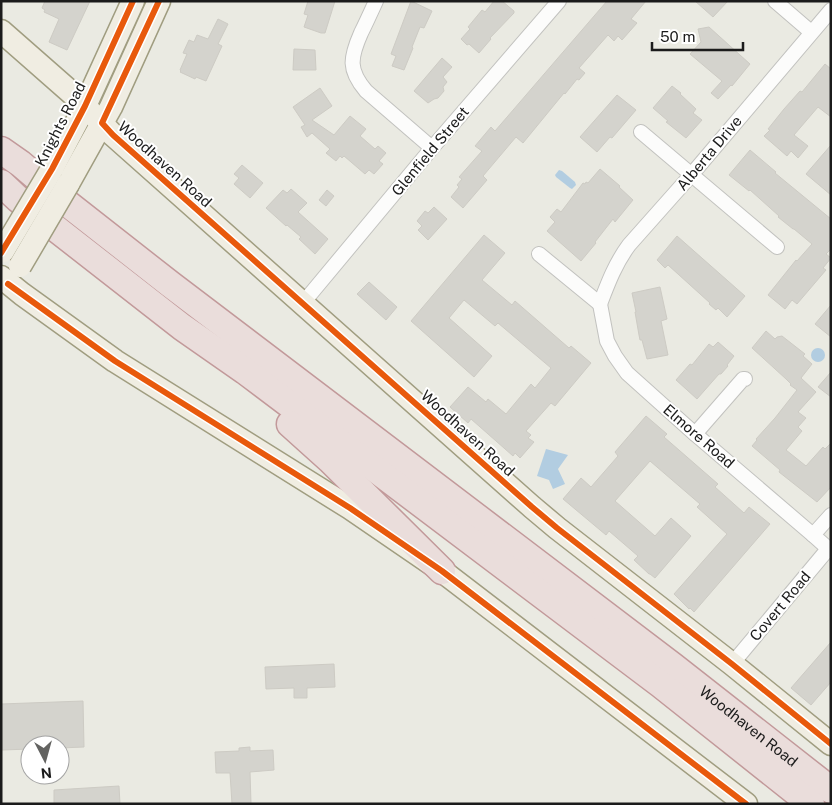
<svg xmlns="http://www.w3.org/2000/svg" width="832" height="805" font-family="'Public Sans',sans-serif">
<rect width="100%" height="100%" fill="#eaeae2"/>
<g fill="#b2cde1">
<path d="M559,170L562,171L575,182L576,185L572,189L570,188L556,177L555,175Z"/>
<circle cx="818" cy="355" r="7"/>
<path d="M546,449L568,455L558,469L565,484L553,489L549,480L537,476Z"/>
</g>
<g fill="#d4d3cd" stroke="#cdcbc4">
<path d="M45,1H90L67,50L49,42L59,19L44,12L45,10L42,8Z"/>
<path d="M308,1H335L325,33H321L304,27L308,15L304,14Z"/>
<path d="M411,1L432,11L424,28L420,27L412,47L413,48L404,70L392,66L396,56L391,54Z"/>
<path d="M494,1H502L514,11V13L490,38L491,39L479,53L469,44L467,45L461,39L470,29L468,27L482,10L485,12Z"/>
<path d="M607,1H646L631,19L637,23L622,40L618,36L614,41L608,35L579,68L585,73L579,80L577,79L565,94L564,93L523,143L516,137L483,176L487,180L463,208L451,197L459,187L457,185L462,179L459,177L482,151L475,146L491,127L495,131Z"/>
<path d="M695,1H728L713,17Z"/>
<path d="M218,19L228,24L218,44L222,46L206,81L196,77L195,79L180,72L181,71L180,70L187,54L183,53L189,40L194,42L197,35L208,39Z"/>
<path d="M709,27L750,64L732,86L731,85L718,99L711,93L722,81L690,54L701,42L698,29Z"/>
<path d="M294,49L315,50L316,70H293Z"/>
<path d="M442,58L452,67L443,77L447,82L443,87L444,91L438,98L434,99L428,103L414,91Z"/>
<path d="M825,64L831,69V117L818,107L794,135L808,146L798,158L791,151L787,156L764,136L770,130L768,129L784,109L800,91L802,92Z"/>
<path d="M672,86L681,93L680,94L696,109L693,113L702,120L686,138L666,122L668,121L653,108Z"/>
<path d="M320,88L332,106L312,120L334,135L350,116L366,129L360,136L375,149L378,146L386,153L379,161L383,164L374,174L369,170L365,174L344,156L342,158L340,156L336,161L326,153L330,149L312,133L307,137L301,127L305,125L293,107Z"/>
<path d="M617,95L636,110L612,138L610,137L597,152L580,137Z"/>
<path d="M831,145V195L806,174Z"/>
<path d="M750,150L776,172L775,173L831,219V249L826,254L831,258L823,268L826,270L797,304L792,300L785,309L768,295L796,260L797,261L812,244L794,229H793L778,217L779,216L750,190L749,191L729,175Z"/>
<path d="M242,165L263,183L250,198L234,184L239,178L234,174Z"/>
<path d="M600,169L620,186L619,187L633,200L615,222L613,219L595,242L596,243L581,261L547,231L555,222L550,217L557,209L561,212L583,183L585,184L586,182L588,183Z"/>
<path d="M291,189L307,203L298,212L328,239L315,254L299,239L301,237L287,225L286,226L266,208L283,190L287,193Z"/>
<path d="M327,190L334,196L326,206L319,200Z"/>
<path d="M434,207L447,219L428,240L418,230L422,226L417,221L425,211L428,213Z"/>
<path d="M484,235L505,253L482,280L512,305L515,301L569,348L571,346L591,363L555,406L551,403L526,431L531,435L528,438L534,442L520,458L515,453L513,456L471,419L468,423L450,407L468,387L486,402L488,399L506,414L531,384L535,388L551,368L498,323L495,326L464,300L449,318L492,356L474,377L411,321Z"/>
<path d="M677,236L745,296L727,317L718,308L716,310L709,304L710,303L668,265L665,268L657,260Z"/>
<path d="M369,282L397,307L386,320L357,294Z"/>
<path d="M660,287L667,319L661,321L668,355L647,359L642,340H640L639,335L635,312H636L632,293Z"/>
<path d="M831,305V337L815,324Z"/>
<path d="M766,331L775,339L777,337L782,336L805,354L803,356L812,364L801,378L816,392L798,412L806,418L798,427L802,431L786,450L806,466L823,447L825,449L831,443V487L817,502L779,472L780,470L752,446L757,440L756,439L775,418L797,390L790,385L791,384L786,379L752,348Z"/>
<path d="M718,342L734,356L727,365L728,366L721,374H719L697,399L676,380L690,364L692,365L709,344L713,347Z"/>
<path d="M831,372V397L818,387Z"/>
<path d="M646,416L667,434L664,437L718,484L715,487L744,513L749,507L770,524L694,612L690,608L689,609L674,594L727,534L697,507L700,504L650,461L615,501L655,536L671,518L691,536L655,578L650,574H649L634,560L638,556L609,531L606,535L563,499L581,478L591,487L618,456L615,452Z"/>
<path d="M831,642V682L811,705L791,688Z"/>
<path d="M334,664L335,687L307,688V698H294V688L266,689L265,667Z"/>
<path d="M83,701L84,747L60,748V745H30V749L2,750L1,704Z"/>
<path d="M250,747V751L273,750L274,770L250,772L251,804H232L230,773H216L215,752L239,751V748Z"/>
<path d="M119,786L120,804H54V790Z"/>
</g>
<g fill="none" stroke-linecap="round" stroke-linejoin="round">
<defs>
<g id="minor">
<path d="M376,1C371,12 366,23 361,33C350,58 348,70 366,91L432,148"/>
<path d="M775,1L811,32"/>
<path d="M641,132L777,247"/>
<path d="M539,254L600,304"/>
<path d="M303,303L432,148L559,1"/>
<path d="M600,304C608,283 615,264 629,245L692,174L831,10"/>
<path d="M600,304L607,341L615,356L627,373L695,434L813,535L831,551"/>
<path d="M695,434L743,379H745"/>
<path d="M813,535L831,515"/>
<path d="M732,664L828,549"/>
</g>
<g id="primary">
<path d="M1,31L75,96L113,135L532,507L557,528L732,664L831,744"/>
<path d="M52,169L85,106L133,1"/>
<path d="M68,184L111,107L159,1"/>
<path d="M1,277L22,294L115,361L350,508L442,571L746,804"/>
</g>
<g id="motorway">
<path id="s1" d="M1,150L21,164L68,204L170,284L673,666L831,790"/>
<path d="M1,183L18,199L182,327L245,371L660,684L811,804"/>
<path d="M290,424L330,460L442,571"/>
</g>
</defs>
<use href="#minor" stroke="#c2c2bf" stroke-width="16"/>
<use href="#primary" stroke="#a09d80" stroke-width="25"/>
<use href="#motorway" stroke="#c2999a" stroke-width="29"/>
<use href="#minor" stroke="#fcfcfb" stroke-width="14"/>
<use href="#primary" stroke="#f0ede2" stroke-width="22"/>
<use href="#motorway" stroke="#eadddb" stroke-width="26"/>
<defs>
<g id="primary-bridge">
<path d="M3,251L52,169"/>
<path d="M20,266L68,184"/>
</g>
</defs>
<use href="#primary-bridge" stroke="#a09d80" stroke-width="25" stroke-linecap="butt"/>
<use href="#primary-bridge" stroke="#f0ede2" stroke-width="22"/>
<defs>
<g id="cycleway">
<path d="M159,1L102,123L113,135L532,507L557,528L732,664L831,744"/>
<path d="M1,253L52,169L85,106L133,1"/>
<path d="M8,284L115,361L350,508L442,571L746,804"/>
</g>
</defs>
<use href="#cycleway" stroke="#fff" stroke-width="9"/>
<use href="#cycleway" stroke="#e8590c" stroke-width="6"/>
</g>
<g text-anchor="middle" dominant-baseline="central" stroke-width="4" stroke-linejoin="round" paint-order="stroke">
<g font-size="15" fill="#1b1b1b" stroke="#fff">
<text transform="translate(60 124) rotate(-63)">Knights Road</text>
<text transform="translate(430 151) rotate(-50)">Glenfield Street</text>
<text transform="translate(709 153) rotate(-50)">Alberta Drive</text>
<text transform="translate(165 164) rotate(42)">Woodhaven Road</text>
<text transform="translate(468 433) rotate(42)">Woodhaven Road</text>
<text transform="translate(699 436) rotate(41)">Elmore Road</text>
<text transform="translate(780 606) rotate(-50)">Covert Road</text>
<text stroke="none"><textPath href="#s1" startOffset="944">Woodhaven Road</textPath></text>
</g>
</g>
<rect width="832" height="805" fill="none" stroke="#1b1b1b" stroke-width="5"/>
<g transform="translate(45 760) rotate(174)"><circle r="24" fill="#ffffff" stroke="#a4a4a4"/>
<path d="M0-4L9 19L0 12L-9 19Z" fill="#636361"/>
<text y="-8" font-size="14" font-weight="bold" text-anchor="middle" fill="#1b1b1b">N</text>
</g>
<path d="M652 42v8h91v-8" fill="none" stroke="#1b1b1b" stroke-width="2.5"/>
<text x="660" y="42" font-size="15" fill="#1b1b1b" stroke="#ffffff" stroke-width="4" paint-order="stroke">50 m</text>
</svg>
